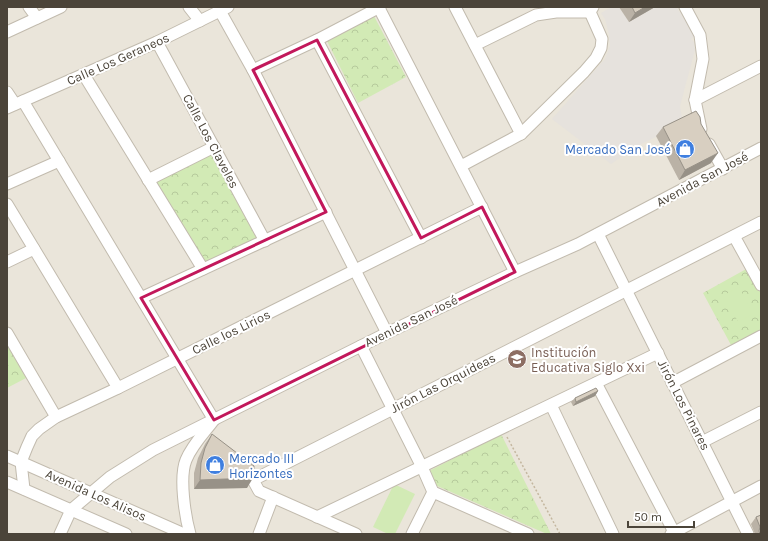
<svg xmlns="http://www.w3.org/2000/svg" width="768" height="541" font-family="Karla,sans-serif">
<defs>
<pattern id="park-crowns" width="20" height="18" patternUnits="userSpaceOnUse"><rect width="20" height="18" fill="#d2eab5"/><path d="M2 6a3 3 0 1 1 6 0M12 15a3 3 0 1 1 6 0" fill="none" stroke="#b6ca9c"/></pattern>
</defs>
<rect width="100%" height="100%" fill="#f6f3ec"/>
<rect fill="#eae5da" x="7" y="7" width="754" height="527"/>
<path fill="#e6e2dd" d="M611,7H619L629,22L655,7H676L696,35L691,39L694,42L695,50L680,106L683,124L637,146L611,164L552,119L605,59L610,46L609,35L605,19L601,13Z"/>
<g fill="url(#park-crowns)">
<path d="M374,16L406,77L358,103L327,41Z"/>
<path d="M209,146L259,239L204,264L152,176Z"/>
<path d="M748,268L761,292V330L731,345L703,293Z"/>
<path d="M7,343L28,377L7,388Z"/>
<path d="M501,434L551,534H547L435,485L429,471Z"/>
</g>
<g fill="#d2eab5">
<path d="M739,287L753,314L738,322L724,295Z"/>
<path d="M394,484L415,494L395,534H388L373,527Z"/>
</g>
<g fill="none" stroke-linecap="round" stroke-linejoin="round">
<defs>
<g id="minor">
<path d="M29,7L37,18"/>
<path d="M189,7L200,21"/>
<path d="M455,7L521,134"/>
<path d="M685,7L700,35L703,59L695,100L701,129"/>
<path d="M379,8L515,272"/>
<path d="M220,11L253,70L387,333"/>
<path d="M7,32L61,7"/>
<path d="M317,40L421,238"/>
<path d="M157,42L265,241"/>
<path d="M475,45L536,15L556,12H590"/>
<path d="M253,70L317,40L380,7"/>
<path d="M84,75L203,269"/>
<path d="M7,92L15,104"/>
<path d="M695,100L761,66"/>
<path d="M23,101L214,420C204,433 192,445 186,460C179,477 185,516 190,534"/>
<path d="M7,108L157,42L228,7"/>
<path d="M709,144L723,169"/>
<path d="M461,166L521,134L584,72L596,58L601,48L602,39L590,12L593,7"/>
<path d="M148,180L214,147"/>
<path d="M7,184L59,161"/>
<path d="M7,204L118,388"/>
<path d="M598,234L748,534"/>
<path d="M734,236L761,285"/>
<path d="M7,262L34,249"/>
<path d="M141,298L326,212"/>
<path d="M7,333L56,417"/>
<path d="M361,346L422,467L433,492L528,534"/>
<path d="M596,383L674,532"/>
<path d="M672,383L761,336"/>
<path d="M551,405L613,534"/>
<path d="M702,442L761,412"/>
<path d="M7,456L184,534"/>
<path d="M7,482L126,534"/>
<path d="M24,489L21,462L27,447L32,436L39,429L56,417L118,388L482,207"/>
<path d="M317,517L658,353"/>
<path d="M60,534L71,510L110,477L153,450L387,333L515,272L578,244L761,148"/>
<path d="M259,534L273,497"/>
<path d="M356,534L259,491L253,480L761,222"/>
<path d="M412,534L433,492"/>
<path d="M671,534L761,486"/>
</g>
</defs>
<use href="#minor" stroke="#c2bbae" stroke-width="13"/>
<path stroke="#c4b79f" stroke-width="1.5" stroke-dasharray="2 2" stroke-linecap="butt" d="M507,437L560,534"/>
<use href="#minor" stroke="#fff" stroke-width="11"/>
</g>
<g fill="#bab2a6">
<path d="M619,7H655L629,22Z"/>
<path d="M663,127L711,163L679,180L656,136Z"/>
<path d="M598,391L595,396L573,406L571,402L575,398Z"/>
<path d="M212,434L247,488L194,489V473L198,458L205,444Z"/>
<path d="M761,515V534H755L751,524L756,517Z"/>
</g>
<g fill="#979187">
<path d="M645,7H655L629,22L635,13Z"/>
<path d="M718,153L711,163L679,180L685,170Z"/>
<path d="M598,391L595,396L573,406L576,402Z"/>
<path d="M253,478L247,488L194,489L200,480Z"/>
</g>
<g fill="#d8cfc1" stroke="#979187">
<path d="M632,7H645L635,13Z"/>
<path d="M696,111L700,117L701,124L718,153L685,170L663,127Z"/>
<path d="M596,388L598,391L576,402L575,398Z"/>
<path d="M212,434L254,466L253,478L200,480L201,463L205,448Z"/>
<path d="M761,515V534H760L759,531L760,527L756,517Z"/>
</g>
<path fill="none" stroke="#c2185b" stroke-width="3" stroke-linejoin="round" d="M317,40L421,238L482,207L515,272L214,420L141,298L326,212L253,70Z"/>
<defs>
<symbol id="shop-disc" viewBox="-11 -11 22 22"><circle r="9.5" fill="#3f7fe0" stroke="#fff"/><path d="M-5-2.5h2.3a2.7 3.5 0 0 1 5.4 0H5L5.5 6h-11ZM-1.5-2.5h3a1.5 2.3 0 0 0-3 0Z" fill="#fff"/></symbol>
<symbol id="school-disc" viewBox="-11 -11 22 22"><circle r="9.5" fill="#8d6e63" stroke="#fff"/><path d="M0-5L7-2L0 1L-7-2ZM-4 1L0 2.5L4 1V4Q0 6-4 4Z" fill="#fff"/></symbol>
</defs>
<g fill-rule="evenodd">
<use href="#shop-disc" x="674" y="138" width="22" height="22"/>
<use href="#school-disc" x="506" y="348" width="22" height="22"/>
<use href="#shop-disc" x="204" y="454" width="22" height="22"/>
</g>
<g text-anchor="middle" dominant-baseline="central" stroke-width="4" stroke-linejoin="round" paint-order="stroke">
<g font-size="13" fill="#4b4439" stroke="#fff">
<text transform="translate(118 59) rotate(-24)">Calle Los Geraneos</text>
<text transform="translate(211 141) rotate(62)">Calle Los Claveles</text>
<text transform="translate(702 179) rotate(-28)">Avenida San José</text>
<text transform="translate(411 321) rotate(-26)">Avenida San José</text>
<text transform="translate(231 332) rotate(-26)">Calle los Lirios</text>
<text transform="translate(443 383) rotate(-27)">Jirón Las Orquideas</text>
<text transform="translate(684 405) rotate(63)">Jirón Los Pinares</text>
<text transform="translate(96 495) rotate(24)">Avenida Los Alisos</text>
</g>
<g font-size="13" fill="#366cbe" stroke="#fff" text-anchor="end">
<text x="671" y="149">Mercado San José</text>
<text x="229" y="458" text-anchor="start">Mercado III<tspan x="229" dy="15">Horizontes</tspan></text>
</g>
<g font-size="13" fill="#785e54" stroke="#fff" text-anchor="start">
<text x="531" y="352">Institución<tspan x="531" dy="15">Educativa Siglo Xxi</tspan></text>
</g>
</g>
<rect width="768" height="541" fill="none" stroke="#4b4439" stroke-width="16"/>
<path d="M628 521v6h66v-6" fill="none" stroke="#4b4439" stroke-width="2"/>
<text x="634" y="521" font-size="12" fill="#4b4439" stroke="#ffffff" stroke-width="3" paint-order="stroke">50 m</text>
</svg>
